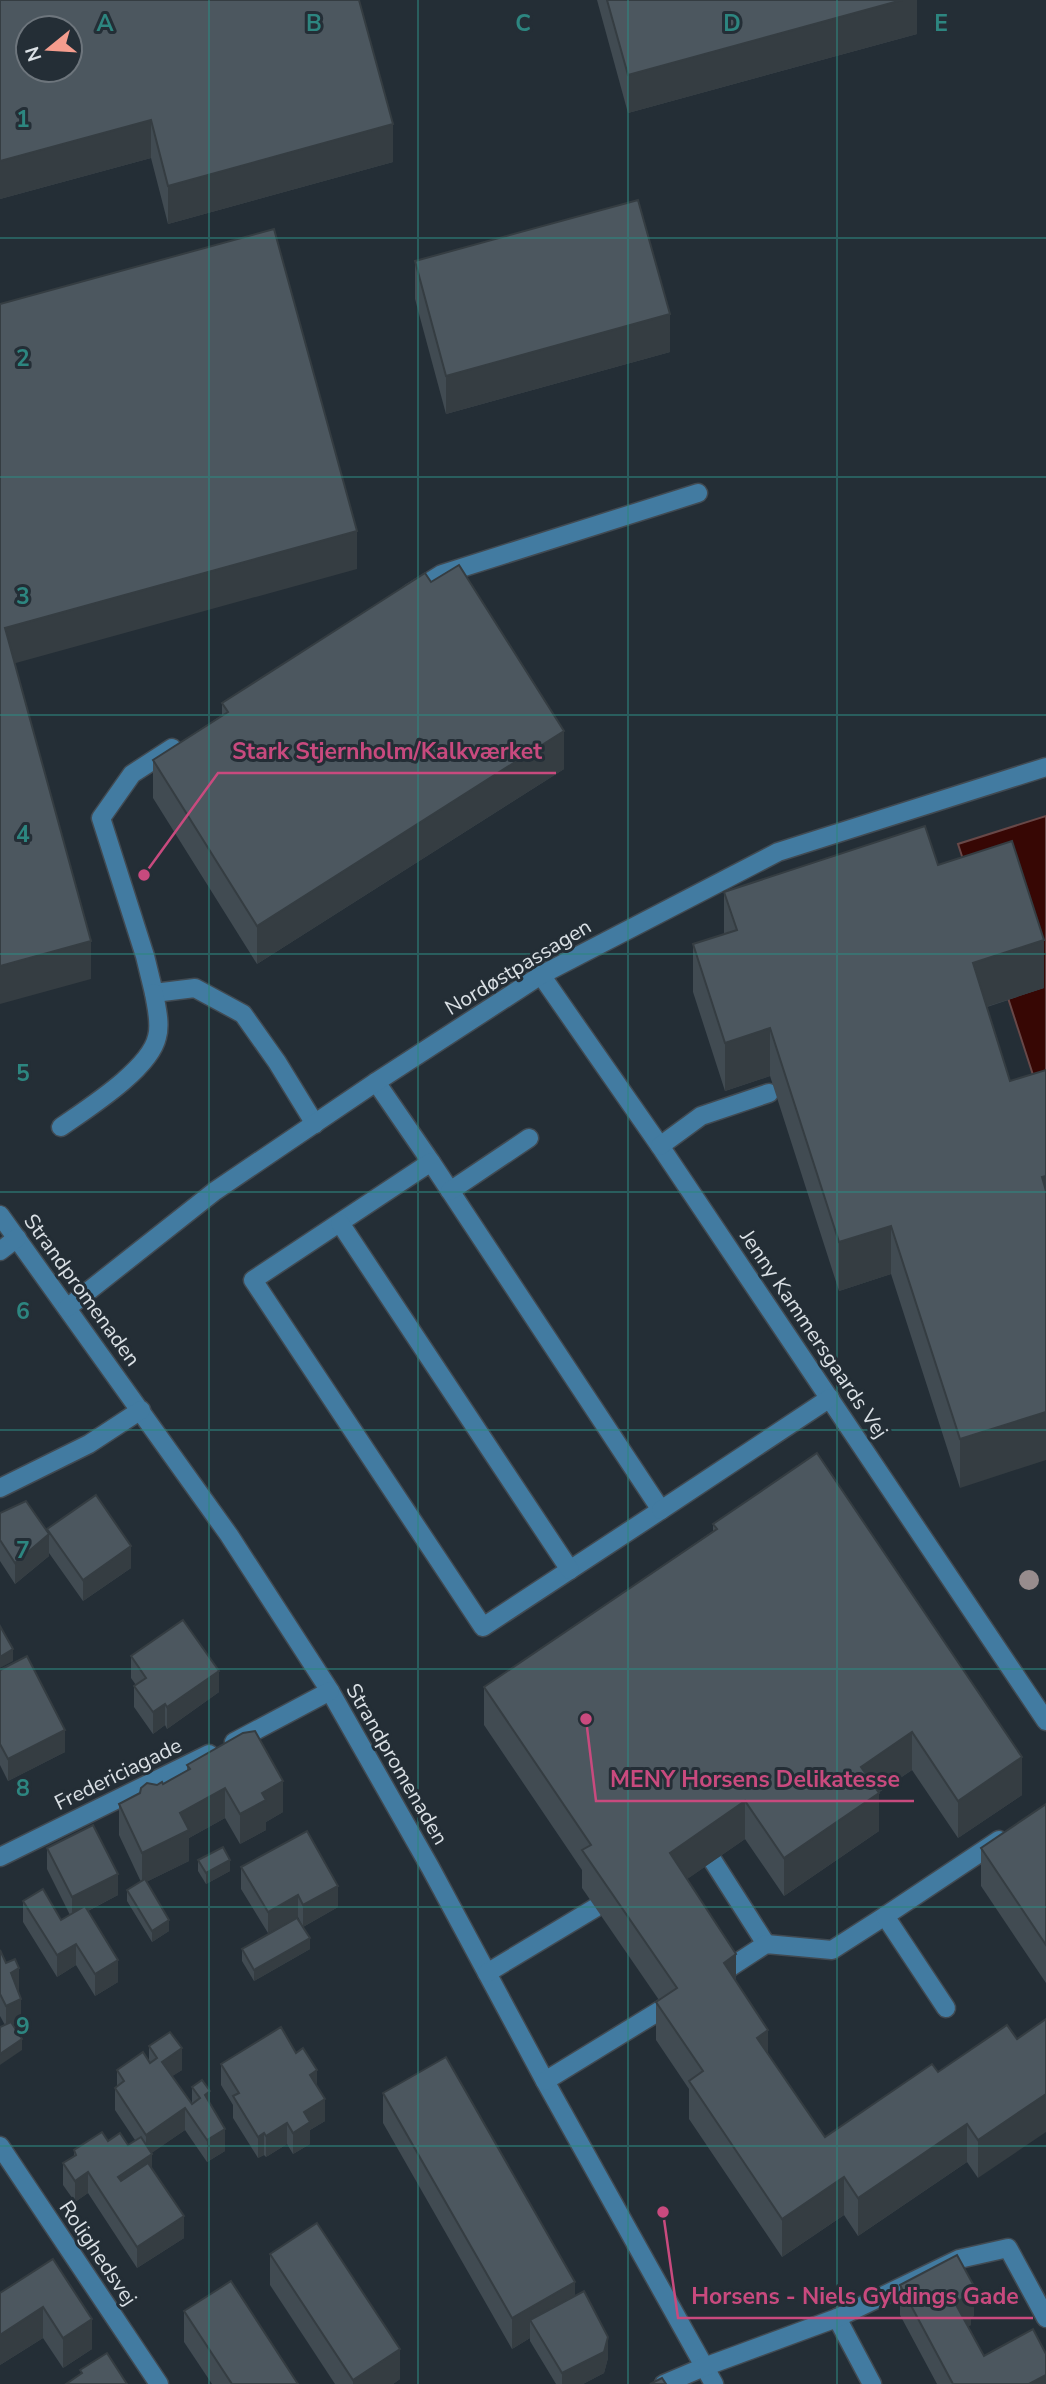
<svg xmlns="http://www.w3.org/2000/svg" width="1046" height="2384" font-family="'Nunito Sans',sans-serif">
<rect width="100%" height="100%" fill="#242e36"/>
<path fill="#370704" stroke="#684848" stroke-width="2" d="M1046,816V1115L958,844Z"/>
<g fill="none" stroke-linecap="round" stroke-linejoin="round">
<defs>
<g id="minor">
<path d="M410,594L442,574L698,493"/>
<path d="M172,748L132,774L101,818L145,956L154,993L195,988L243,1014L277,1062L315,1124"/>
<path d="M541,975L660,1146L1046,1721"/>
<path d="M376,1082L431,1162"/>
<path d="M61,1127C88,1108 150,1069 157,1037C161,1023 156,1006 154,993"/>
<path d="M660,1146L701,1116L769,1093"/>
<path d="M431,1162L661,1510L483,1627L253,1280Z"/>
<path d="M450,1191L529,1138"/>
<path d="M0,1215L229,1535L330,1691L430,1867L545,2081L714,2384"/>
<path d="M340,1223L570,1570"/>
<path d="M0,1251L17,1238"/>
<path d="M67,1308L215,1191L376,1082L541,975L778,852L1046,767"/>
<path d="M0,1488L89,1444L141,1410"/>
<path d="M661,1510L830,1398"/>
<path d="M234,1742L330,1691"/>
<path d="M0,1857L209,1754"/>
<path d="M713,1861L766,1944"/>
<path d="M723,1972L766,1944L832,1950L885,1916"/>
<path d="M487,1973L595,1908"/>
<path d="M946,2008L885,1916L999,1840"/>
<path d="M545,2081L664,2008"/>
<path d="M0,2146L159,2384"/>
<path d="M837,2318L872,2384"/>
<path d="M664,2384L704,2367L837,2318L959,2259L1008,2248L1046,2318"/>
</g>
</defs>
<use href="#minor" stroke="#414a52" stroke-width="21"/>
<use href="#minor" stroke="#427ba1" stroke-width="18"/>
</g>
<circle fill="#978c8d" cx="1029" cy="1580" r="10"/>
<g fill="#414b52">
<path d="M0,0L393,162L168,224L151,158L0,199Z"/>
<path d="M597,0H917V34L628,113Z"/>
<path d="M415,261L670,352L446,414L415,299Z"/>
<path d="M222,703L564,769L257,964L153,798V760L222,715Z"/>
<path d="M938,865L1044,988L987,1007L960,1488L891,1274L839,1291L770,1076L725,1091L693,992V944L724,934V892Z"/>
<path d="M0,1513L47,1532V1529L131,1568L83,1601L49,1553V1556L15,1584L0,1561Z"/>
<path d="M713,1524L1022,1795L958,1838L912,1770L878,1793L879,1831L784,1896L745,1839L687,1879L736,1982L768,2054L825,2137L938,2072L1007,2025L978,2178L967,2162L858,2236L844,2215L782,2257L689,2119V2089L656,2040V2002L659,2000L582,1888V1870L484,1725V1687L713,1531Z"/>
<path d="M131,1656L219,1692L167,1729L165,1725L153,1734L134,1707V1686L136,1685L131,1678Z"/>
<path d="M0,1670L65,1752L8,1781L0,1765Z"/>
<path d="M187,1765L283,1812L266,1822V1830L240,1844L225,1818L189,1838V1861L146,1882L169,1931L152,1942L127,1901V1890L141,1882L119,1835V1804L157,1785L163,1784L187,1770Z"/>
<path d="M1046,1804V1983L981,1886V1848Z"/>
<path d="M47,1848L118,1895L88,1911L118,1982L95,1996L76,1965L57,1977L23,1922V1901L61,1920L70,1915L47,1869Z"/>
<path d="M198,1860L230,1871L206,1884L198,1871Z"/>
<path d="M241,1867L338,1907L303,1927L298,1917L268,1933L241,1889Z"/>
<path d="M242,1949H310L254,1981L242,1961Z"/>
<path d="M0,1950L19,1990L18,1991L21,2020L13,2024L22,2050L5,2025L0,2016Z"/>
<path d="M149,2046L182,2070L172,2076L192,2104V2087L210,2104L225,2151L207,2162L185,2130L151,2153L152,2169L184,2238L137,2268L88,2193L75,2202L63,2185V2163L74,2156V2150L108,2141L128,2145L135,2140L115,2110V2088L117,2086V2070L149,2061Z"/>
<path d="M221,2064L317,2087L325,2121L310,2130V2144L293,2154L287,2144L266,2157L264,2155L258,2158L233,2118V2105L221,2085Z"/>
<path d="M383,2093L575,2296L608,2358L604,2373L583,2384H556L530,2341V2338L512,2349L383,2123Z"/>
<path d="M270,2254L400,2379L393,2384H335L270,2285Z"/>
<path d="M53,2259L92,2349L63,2368L43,2338L0,2365Z"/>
<path d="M900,2285L974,2316L971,2317V2325L968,2326L984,2356L1046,2384H937L900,2315Z"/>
<path d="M184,2311L298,2384H212L184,2342Z"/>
</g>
<g fill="#353d42">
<path d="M902,0H917V34L628,113V75Z"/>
<path d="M151,120V158L0,199V161Z"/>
<path d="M393,124V162L168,224V186Z"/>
<path d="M670,314V352L446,414V376Z"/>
<path d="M357,531V569L5,666V628Z"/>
<path d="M564,731V769L257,964V926Z"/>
<path d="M1044,940V988L973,1011V963Z"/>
<path d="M91,941V979L0,1004V966Z"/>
<path d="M770,1028V1076L725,1091V1043Z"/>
<path d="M1046,1176V1224L1042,1177Z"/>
<path d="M891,1226V1274L839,1291V1242Z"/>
<path d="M1046,1412V1460L960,1488V1439Z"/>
<path d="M49,1534V1556L15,1584V1563Z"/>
<path d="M131,1546V1568L83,1601V1580Z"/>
<path d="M13,1649V1661L0,1668V1657Z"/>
<path d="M219,1671V1692L167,1729V1707Z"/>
<path d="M165,1704V1725L153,1734V1712Z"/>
<path d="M65,1730V1752L8,1781V1759Z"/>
<path d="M912,1732V1770L861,1804V1767Z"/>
<path d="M1022,1757V1795L958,1838V1801Z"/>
<path d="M283,1781V1812L266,1822V1830L240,1844V1814L262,1793Z"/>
<path d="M225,1788V1818L189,1838V1861L142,1884V1853L180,1813Z"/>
<path d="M879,1793V1831L784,1896V1858Z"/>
<path d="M745,1801V1839L670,1891V1853Z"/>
<path d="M230,1860V1871L206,1884V1873Z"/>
<path d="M118,1874V1895L72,1919V1897Z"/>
<path d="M338,1886V1907L303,1927V1905Z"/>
<path d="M298,1895V1917L268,1933V1912Z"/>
<path d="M169,1920V1931L152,1942V1931Z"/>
<path d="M310,1938V1949L254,1981V1970Z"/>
<path d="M76,1944V1965L57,1977V1955Z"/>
<path d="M736,1954V1992L724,1963Z"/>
<path d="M118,1960V1982L95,1996V1974Z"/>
<path d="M19,1968V1990L11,1994V1973Z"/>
<path d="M21,1999V2020L6,2028V2006Z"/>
<path d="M768,2030V2068L757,2038Z"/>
<path d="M22,2039V2050L0,2065V2054Z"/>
<path d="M182,2048V2070L162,2083V2062Z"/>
<path d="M317,2070V2092L310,2075Z"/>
<path d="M210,2091V2113L205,2095Z"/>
<path d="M1046,2094V2132L978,2178V2140Z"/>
<path d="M325,2099V2121L310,2130V2144L293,2154V2133L304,2112Z"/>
<path d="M185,2108V2130L146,2157V2135Z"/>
<path d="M287,2123V2144L266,2157V2136Z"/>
<path d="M967,2124V2162L858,2236V2198Z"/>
<path d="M225,2129V2151L207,2162V2140Z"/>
<path d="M264,2133V2155L258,2158V2137Z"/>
<path d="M152,2154V2176L118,2198V2177Z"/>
<path d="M88,2172V2193L75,2202V2181Z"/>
<path d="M844,2177V2215L782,2257V2219Z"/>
<path d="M184,2216V2238L137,2268V2247Z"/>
<path d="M575,2282V2313L530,2320V2338L512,2349V2318Z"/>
<path d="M974,2286V2316L971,2317V2325L955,2333V2303L969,2288Z"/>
<path d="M43,2307V2338L0,2365V2335Z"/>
<path d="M92,2319V2349L63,2368V2338Z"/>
<path d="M608,2337V2358L604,2373L583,2384H562V2373Z"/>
<path d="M400,2349V2379L393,2384H353V2380Z"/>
<path d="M1046,2375V2384H1029Z"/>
</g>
<g fill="#4c575f" stroke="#353d42" stroke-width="2" fill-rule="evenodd">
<path d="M0,0H359L393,124L168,186L151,120L0,161ZM28,28H70V70H28Z"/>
<path d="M607,0H902L628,75Z"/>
<path d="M638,200L670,314L446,376L415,261Z"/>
<path d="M274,229L357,531L5,628L91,941L0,966V304Z"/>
<path d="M459,565L564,731L257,926L153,760L228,712L222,703L425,573L431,582Z"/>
<path d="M925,826L938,865L1012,841L1044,940L973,963L1010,1081L1046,1070V1176L1042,1177L1046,1191V1412L960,1439L891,1226L839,1242L770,1028L725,1043L693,944L737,930L724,892Z"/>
<path d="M817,1453L1022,1757L958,1801L912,1732L861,1767L879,1793L784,1858L745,1801L670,1853L736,1954L724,1963L768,2030L757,2038L825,2137L932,2064L938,2072L1007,2025L1017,2039L1046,2019V2094L978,2140L967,2124L858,2198L844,2177L782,2219L689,2081L703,2071L656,2002L677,1988L582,1850L591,1845L484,1687L717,1529L713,1524Z"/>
<path d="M96,1495L131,1546L83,1580L47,1529Z"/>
<path d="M26,1501L49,1534L15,1563L0,1540V1513Z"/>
<path d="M183,1620L219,1671L167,1707L165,1704L153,1712L134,1686L146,1678L131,1656Z"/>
<path d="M0,1626L13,1649L0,1657Z"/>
<path d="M27,1656L65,1730L8,1759L0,1744V1670Z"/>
<path d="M255,1731L283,1781L262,1793L266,1800L240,1814L225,1788L180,1813L189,1830L142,1853L119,1804L140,1793L141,1788L147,1783L157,1785L162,1782L163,1784L190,1769L187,1765L243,1733Z"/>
<path d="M1046,1804V1945L981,1848Z"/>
<path d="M93,1825L118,1874L72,1897L47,1848Z"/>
<path d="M307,1831L338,1886L303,1905L298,1895L268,1912L241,1867Z"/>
<path d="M223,1847L230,1860L206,1873L198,1860Z"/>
<path d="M145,1879L169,1920L152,1931L127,1890Z"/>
<path d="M43,1889L61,1920L85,1906L118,1960L95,1974L76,1944L57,1955L23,1901Z"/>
<path d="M297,1918L310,1938L254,1970L242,1949Z"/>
<path d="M0,1950L6,1963L15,1959L19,1968L11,1973L21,1999L6,2006L0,1994Z"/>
<path d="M11,2022L22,2039L0,2054V2027Z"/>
<path d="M281,2027L296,2053L303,2048L317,2070L310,2075L325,2099L304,2112L310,2122L293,2133L287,2123L266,2136L264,2133L258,2137L233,2096L239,2093L221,2064Z"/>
<path d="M170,2032L182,2048L162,2062L192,2104L200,2098L192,2087L202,2080L210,2091L205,2095L225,2129L207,2140L185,2108L146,2135L115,2088L124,2081L117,2070L143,2052L150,2063L157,2058L149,2046Z"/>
<path d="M446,2057L575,2282L512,2318L383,2093Z"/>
<path d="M102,2132L108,2141L120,2133L128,2145L141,2137L152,2154L118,2177L121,2181L148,2163L184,2216L137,2247L88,2172L75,2181L63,2163L76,2155L74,2150Z"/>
<path d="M317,2223L400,2349L353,2380L270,2254Z"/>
<path d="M957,2255L974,2286L969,2288L971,2294L955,2303L984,2356L1033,2329L1046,2354V2375L1029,2384H953L900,2285Z"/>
<path d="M53,2259L92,2319L63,2338L43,2307L0,2335V2293Z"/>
<path d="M231,2281L298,2384H232L184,2311Z"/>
<path d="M584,2291L608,2337L604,2352L562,2373L530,2320Z"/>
<path d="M107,2353L127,2384H66L82,2373L80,2370Z"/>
<path d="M662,2378L666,2384H650Z"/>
</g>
<path fill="none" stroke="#2d8680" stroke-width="2" stroke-opacity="0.55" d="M209,0V2384M418,0V2384M628,0V2384M837,0V2384M0,238H1046M0,477H1046M0,715H1046M0,954H1046M0,1192H1046M0,1430H1046M0,1669H1046M0,1907H1046M0,2146H1046"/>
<g text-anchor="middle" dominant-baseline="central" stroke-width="6" stroke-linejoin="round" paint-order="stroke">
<g font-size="21" fill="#dae0e5" stroke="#242e36">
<text transform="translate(518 967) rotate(-31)">Nordøstpassagen</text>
<text transform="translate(82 1290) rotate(54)">Strandpromenaden</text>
<text transform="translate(814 1334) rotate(56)">Jenny Kammersgaards Vej</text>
<text transform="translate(397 1764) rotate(60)">Strandpromenaden</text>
<text transform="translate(118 1774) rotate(-26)">Fredericiagade</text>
<text transform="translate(98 2253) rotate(56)">Rolighedsvej</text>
</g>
</g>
<g font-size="23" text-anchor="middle" font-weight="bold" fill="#2d8680" stroke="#242e36" stroke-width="6" stroke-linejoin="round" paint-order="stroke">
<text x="105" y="31">A</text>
<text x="314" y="31">B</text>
<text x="523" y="31">C</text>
<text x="732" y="31">D</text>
<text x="941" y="31">E</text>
<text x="23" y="127">1</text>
<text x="23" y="366">2</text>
<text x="23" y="604">3</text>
<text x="23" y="842">4</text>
<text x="23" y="1081">5</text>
<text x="23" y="1319">6</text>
<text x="23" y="1558">7</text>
<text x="23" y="1796">8</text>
<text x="23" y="2034">9</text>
</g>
<path fill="none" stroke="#c84a7e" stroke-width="2.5" d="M144 875L218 773H556M586 1719L596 1801H914M663 2212L678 2318H1033"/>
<g fill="#c84a7e" stroke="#242e36" stroke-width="2.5">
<circle cx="144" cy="875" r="7"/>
<circle cx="586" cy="1719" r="7"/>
<circle cx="663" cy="2212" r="7"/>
</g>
<g font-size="23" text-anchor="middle" font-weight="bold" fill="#c84a7e" stroke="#242e36" stroke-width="6" stroke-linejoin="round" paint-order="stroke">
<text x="387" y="759">Stark Stjernholm/Kalkværket</text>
<text x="755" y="1787">MENY Horsens Delikatesse</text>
<text x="855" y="2304">Horsens - Niels Gyldings Gade</text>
</g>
<g transform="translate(49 49) rotate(252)"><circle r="33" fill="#242e36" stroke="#6d757c" stroke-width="2"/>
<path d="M0-5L12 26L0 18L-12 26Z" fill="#f59d8e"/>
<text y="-10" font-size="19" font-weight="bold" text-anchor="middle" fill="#dae0e5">N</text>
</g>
</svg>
